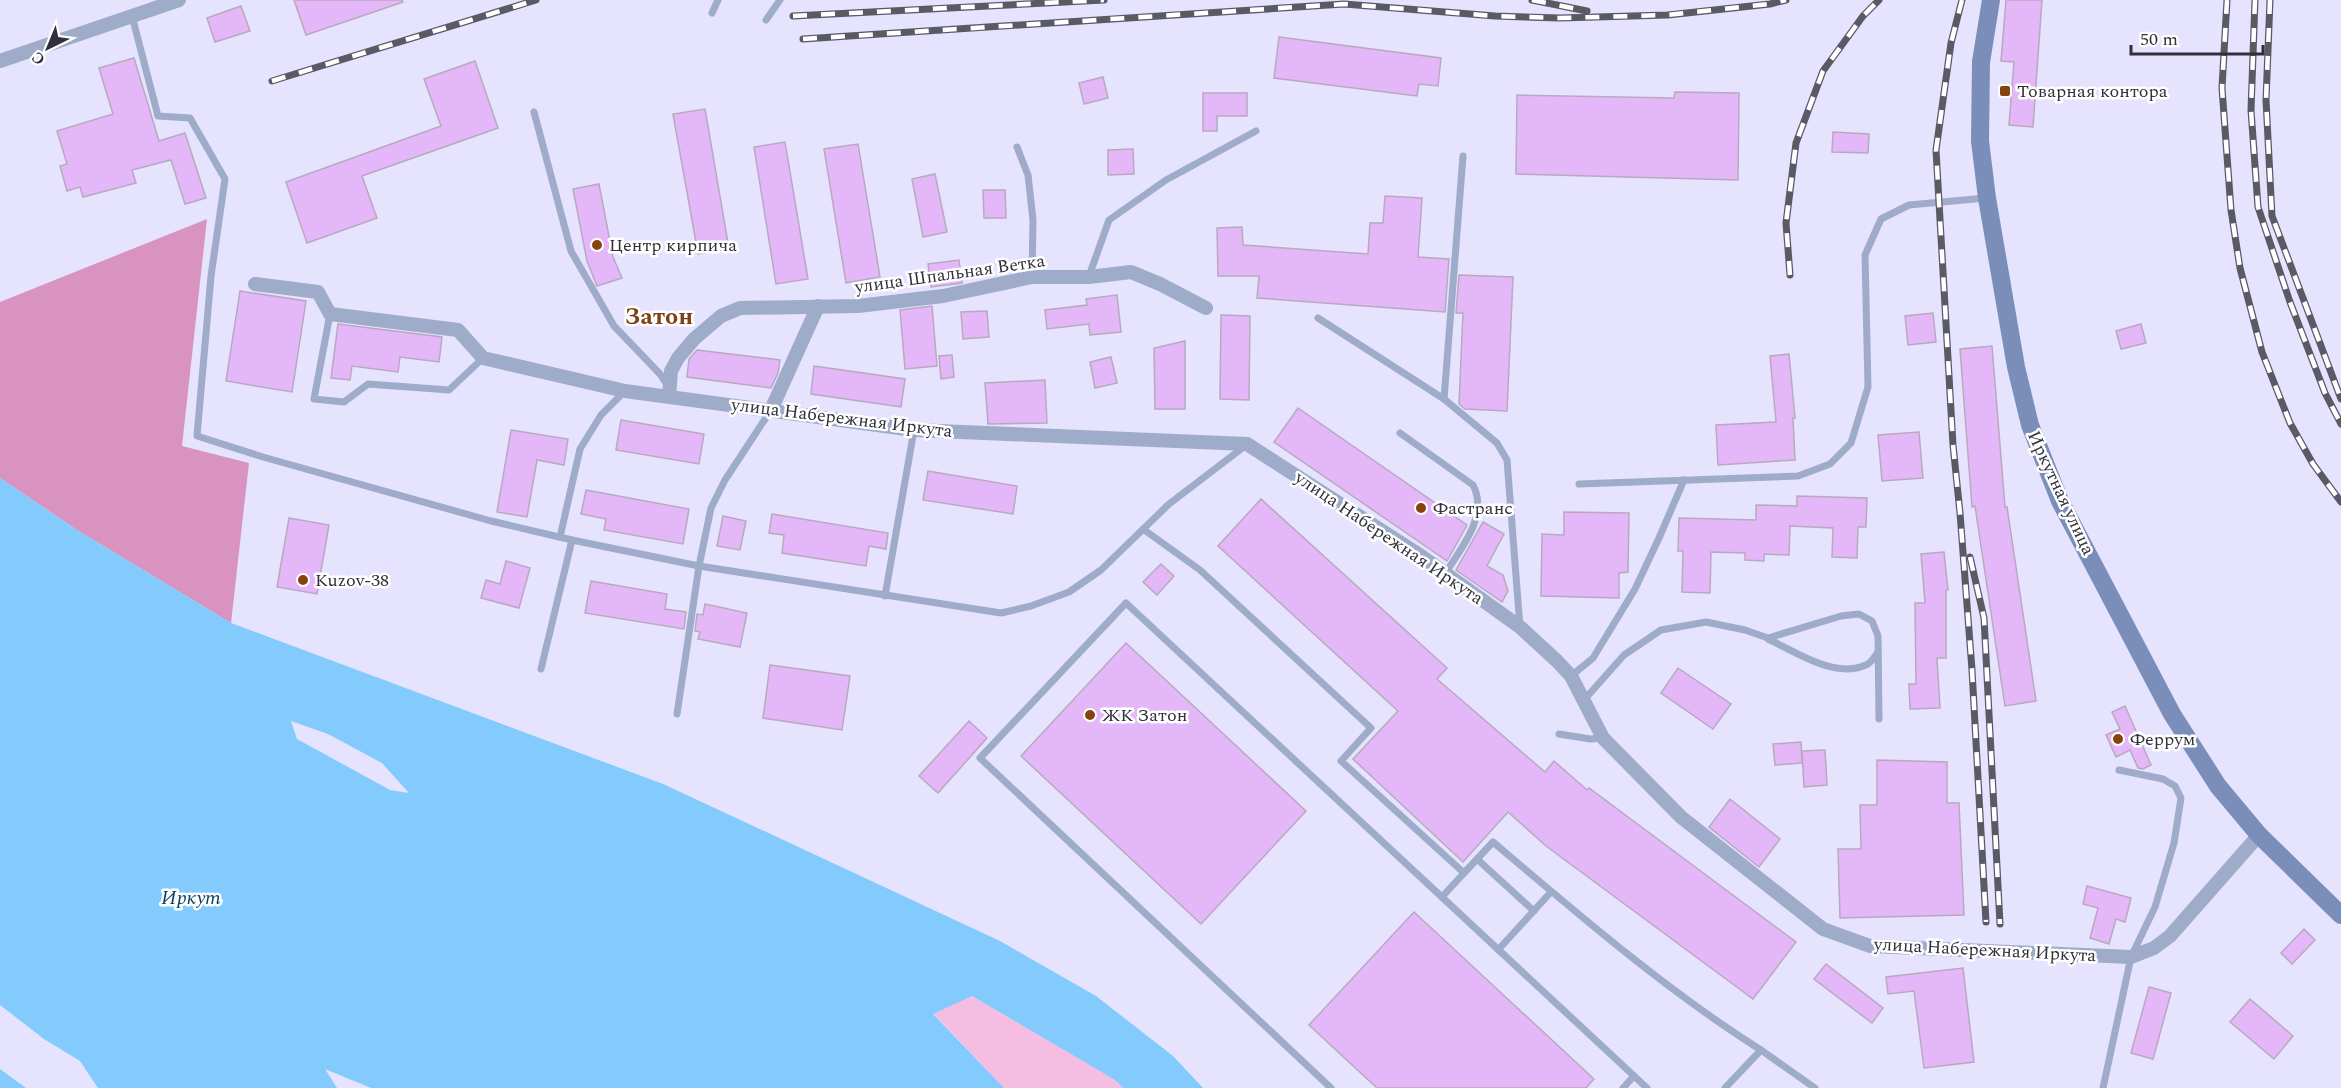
<svg xmlns="http://www.w3.org/2000/svg" width="2341" height="1088" font-family="Spectral,serif">
<rect width="100%" height="100%" fill="#e5e3fd"/>
<path fill="#f5bde2" d="M972,996L1115,1080L1123,1088H1004L933,1013Z"/>
<path fill="#d893c1" d="M207,219L182,446L249,463L231,623L77,530L0,478V302Z"/>
<g fill="#83cafd" fill-rule="evenodd">
<path d="M0,478L77,530L231,623L663,784L1000,941L1096,996L1173,1056L1203,1088H1123L1115,1080L972,996L933,1014L1004,1088H371L325,1069L337,1088H98L80,1061L44,1039L0,1005ZM291,721L328,734L382,763L409,793L390,790L297,739Z"/>
<path d="M0,1069L26,1088H0Z"/>
</g>
<g fill="#e4b7f9" stroke="#b8a9bf" stroke-width="1.5">
<path d="M294,0H402L403,2L306,35Z"/>
<path d="M2006,0H2042L2033,127L2009,125L2014,62L2001,61Z"/>
<path d="M241,6L250,31L215,42L207,18Z"/>
<path d="M1279,37L1441,58L1438,86L1419,84L1417,96L1274,78Z"/>
<path d="M134,58L159,141L185,133L206,198L185,204L171,160L132,170L136,183L83,197L80,187L67,191L60,166L67,164L57,131L113,114L99,68Z"/>
<path d="M475,61L498,128L362,176L377,218L307,243L286,182L441,126L424,79Z"/>
<path d="M1103,77L1108,98L1084,104L1079,83Z"/>
<path d="M1675,92L1739,93L1738,180L1516,174L1517,95L1674,98Z"/>
<path d="M1203,93H1247V116H1217V131H1203Z"/>
<path d="M705,109L729,249L698,254L673,114Z"/>
<path d="M1833,132L1869,134L1868,153L1832,152Z"/>
<path d="M785,142L808,279L776,284L754,147Z"/>
<path d="M858,144L880,277L846,283L824,149Z"/>
<path d="M1133,149L1134,174L1108,175V150Z"/>
<path d="M935,174L947,232L923,237L912,179Z"/>
<path d="M599,184L613,257L622,278L597,286L587,261L573,189Z"/>
<path d="M983,190H1005L1006,218H984Z"/>
<path d="M1385,196L1422,198L1418,257L1449,259L1445,312L1257,298L1259,276H1218L1217,228L1242,227L1243,245L1368,254L1370,223H1383Z"/>
<path d="M959,260L962,283L931,287L928,264Z"/>
<path d="M1459,275L1513,277L1507,411L1465,409L1459,404L1463,313H1456Z"/>
<path d="M240,291L306,301L292,392L226,381Z"/>
<path d="M1117,295L1121,332L1090,335L1089,324L1047,329L1045,310L1087,305L1086,299Z"/>
<path d="M932,306L937,366L905,369L900,310Z"/>
<path d="M987,311L989,337L963,339L961,312Z"/>
<path d="M1933,313L1936,342L1908,345L1905,316Z"/>
<path d="M1221,315L1250,316L1249,400L1220,399Z"/>
<path d="M338,324L442,337L439,362L400,357L398,372L352,366L350,380L331,378Z"/>
<path d="M2141,324L2146,343L2121,349L2116,331Z"/>
<path d="M1185,341V409H1155L1154,348Z"/>
<path d="M1992,346L2005,507H2007L2036,701L2005,706L1975,506L1972,507L1960,349Z"/>
<path d="M697,350L780,360L778,373L771,388L687,377L689,359Z"/>
<path d="M1789,354L1795,418H1793L1795,460L1718,465L1716,425L1776,422L1770,356Z"/>
<path d="M952,355L954,377L941,379L939,356Z"/>
<path d="M1111,357L1117,383L1095,388L1090,362Z"/>
<path d="M814,366L905,379L901,407L811,394Z"/>
<path d="M1045,380L1047,423L988,424L985,383Z"/>
<path d="M1298,408L1467,525L1447,561L1274,442Z"/>
<path d="M621,420L704,434L699,464L616,450Z"/>
<path d="M511,430L568,439L564,465L537,460L527,517L497,512Z"/>
<path d="M1919,432L1923,478L1882,481L1878,435Z"/>
<path d="M928,471L1017,486L1013,514L923,500Z"/>
<path d="M586,490L689,509L683,544L604,530L606,519L581,514Z"/>
<path d="M1797,496L1867,498L1866,527H1858L1857,558L1832,557L1833,528L1790,526L1789,555L1764,554V561L1745,560V553L1711,552L1710,593L1682,592L1683,551H1678L1679,518L1756,520V505L1797,506Z"/>
<path d="M1261,499L1447,668L1437,679L1545,772L1554,761L1587,790L1589,788L1796,942L1753,999L1546,846L1508,812L1463,862L1353,759L1398,711L1218,546Z"/>
<path d="M1564,512L1629,513L1628,572L1619,573V598L1541,596L1542,534L1564,535Z"/>
<path d="M772,514L888,533L886,549L869,546L866,566L782,553L784,535L769,533Z"/>
<path d="M723,516L746,521L740,550L717,546Z"/>
<path d="M289,518L329,525L317,594L277,587Z"/>
<path d="M1483,522L1504,534L1487,566L1503,575L1508,591L1502,602L1456,570Z"/>
<path d="M1944,552L1948,590H1946V658H1937L1940,708L1910,709L1909,684H1916L1915,603H1925L1921,554Z"/>
<path d="M506,561L530,568L519,608L481,598L486,580L500,584Z"/>
<path d="M1161,564L1174,576L1157,595L1143,582Z"/>
<path d="M591,581L667,594L665,609L686,612L684,629L585,613Z"/>
<path d="M705,604L747,613L740,647L698,639L700,632L695,631L697,614L703,615Z"/>
<path d="M1126,643L1306,811L1201,924L1021,756Z"/>
<path d="M770,665L850,676L842,730L763,718Z"/>
<path d="M1678,668L1731,704L1713,729L1661,693Z"/>
<path d="M2125,706L2151,765L2143,769L2138,768L2130,750L2116,757L2106,735L2120,729L2112,712Z"/>
<path d="M969,721L987,738L938,793L919,776Z"/>
<path d="M1801,742L1802,763L1775,765L1773,744Z"/>
<path d="M1825,750L1827,785L1804,787L1802,751Z"/>
<path d="M1877,760L1947,762V803H1959L1964,915L1840,918L1838,849H1861L1860,805H1877Z"/>
<path d="M1730,799L1780,839L1759,867L1709,827Z"/>
<path d="M2087,886L2131,898L2125,922L2116,919L2109,944L2090,938L2098,908L2083,904Z"/>
<path d="M1414,912L1594,1079L1586,1088H1377L1309,1025Z"/>
<path d="M2304,929L2315,940L2292,964L2281,953Z"/>
<path d="M1826,964L1883,1008L1872,1023L1814,979Z"/>
<path d="M1963,968L1974,1062L1924,1068L1914,991L1888,994L1886,977Z"/>
<path d="M2149,987L2171,993L2153,1059L2131,1053Z"/>
<path d="M2250,999L2293,1036L2274,1059L2230,1022Z"/>
</g>
<g fill="none" stroke-linecap="round" stroke-linejoin="round">
<g stroke="#9eabc9" stroke-width="7">
<path d="M712,13L718,0"/>
<path d="M132,16L158,116L190,118L225,179L211,276L197,436L263,457L491,521L572,540L699,566L1001,613L1031,606L1069,592L1101,570L1169,504L1245,446"/>
<path d="M766,20L780,0"/>
<path d="M534,112L571,251L614,326L660,374L668,386"/>
<path d="M1017,147L1028,175L1033,220L1032,277"/>
<path d="M1463,156L1444,399L1497,443L1507,460L1520,627"/>
<path d="M1089,276L1109,220L1166,180L1256,131"/>
<path d="M330,314L314,399L344,402L368,384L449,390L483,358"/>
<path d="M1318,318L1444,399"/>
<path d="M1400,433L1473,485C1489,516 1461,548 1445,574"/>
<path d="M1579,484L1798,476L1830,464L1851,443L1868,387L1865,255L1881,219L1909,205L1986,198"/>
<path d="M1143,529L1200,570L1371,728L1341,761L1464,873L1493,842C1578,914 1667,991 1761,1050L1725,1088"/>
<path d="M560,537L580,449L601,415L625,391"/>
<path d="M885,596L914,430"/>
<path d="M1768,639C1796,652 1834,679 1866,665C1871,663 1875,656 1878,652"/>
<path d="M541,669L572,540"/>
<path d="M1571,676L1593,658L1635,589L1659,538L1684,480"/>
<path d="M1584,700L1624,655L1661,630L1706,622L1745,630L1768,638L1841,616L1859,614L1872,621L1878,636L1879,719"/>
<path d="M677,714L699,566L711,508L725,480L771,410"/>
<path d="M1559,734L1590,739L1603,738"/>
<path d="M1477,859L1534,911"/>
<path d="M1442,897L1464,873"/>
<path d="M1498,950L1551,892"/>
<path d="M1761,1050L1815,1088"/>
<path d="M1331,1088L980,758L1126,603L1647,1088"/>
<path d="M1623,1088L1634,1076"/>
<path d="M2103,1088L2131,957L2155,907L2174,843L2181,798L2175,786L2163,779L2119,770"/>
</g>
<g stroke="#9eabc9" stroke-width="14">
<path d="M0,61L179,0"/>
<path d="M255,284L318,292L330,314L458,330L483,358L625,391L914,430L1247,444L1421,556L1520,627L1557,661L1571,676L1603,738L1681,817L1823,929L1870,946L2131,957L2154,948L2170,936L2259,835"/>
<path d="M669,396L671,371L678,358L694,339L721,316L740,308L858,306L943,296L1032,277H1089L1131,272L1160,284L1206,308"/>
<path d="M771,410L818,306"/>
</g>
<path stroke="#7b8eba" stroke-width="18" d="M1991,0L1981,62L1980,141L1987,198L2016,367L2030,425L2060,501L2172,714L2218,786L2259,835L2341,915"/>
<defs>
<g id="rail">
<path d="M1532,0L1587,11"/>
<path d="M1962,0L1951,43L1936,150L1953,445L1960,513L1972,670L1986,922"/>
<path d="M2227,0L2222,88L2231,210L2240,268L2262,352L2290,423L2313,464L2341,502"/>
<path d="M2255,0L2251,110L2258,207L2290,302L2325,393L2341,424"/>
<path d="M2270,0L2266,100L2272,216L2341,399"/>
<path d="M793,16L1104,0"/>
<path d="M803,39L1344,4L1495,16L1560,18L1668,15L1770,4L1786,0"/>
<path d="M272,81L536,0"/>
<path d="M1790,275L1786,223L1796,143L1823,71L1863,16L1879,0"/>
<path d="M1970,557L1984,618L2000,924"/>
</g>
</defs>
<use href="#rail" stroke="#5a5966" stroke-width="7"/>
<use href="#rail" stroke="#fff" stroke-width="4.5" stroke-dasharray="14" stroke-linecap="butt"/>
</g>
<g fill="#85430e" stroke="#fff" stroke-width="2">
<rect x="1999" y="85" width="12" height="12" rx="3"/>
<circle cx="597" cy="245" r="6"/>
<circle cx="1421" cy="508" r="6"/>
<circle cx="303" cy="580" r="6"/>
<circle cx="1090" cy="715" r="6"/>
<circle cx="2118" cy="739" r="6"/>
</g>
<g text-anchor="middle" dominant-baseline="central" stroke-width="5" stroke-linejoin="round" paint-order="stroke">
<g font-size="18" fill="#31303a" stroke="#fff" text-anchor="start">
<text x="2017" y="91">Товарная контора</text>
<text x="609" y="245">Центр кирпича</text>
<text x="1433" y="508">Фастранс</text>
<text x="315" y="580">Kuzov-38</text>
<text x="1102" y="715">ЖК Затон</text>
<text x="2130" y="739">Феррум</text>
</g>
<g font-size="18" fill="#31303a" stroke="#fff">
<text transform="translate(950 274) rotate(-8)">улица Шпальная Ветка</text>
<text transform="translate(842 418) rotate(7)">улица Набережная Иркута</text>
<text transform="translate(2061 493) rotate(65)">Иркутная улица</text>
<text transform="translate(1389 538) rotate(34)">улица Набережная Иркута</text>
<text transform="translate(1985 950) rotate(3)">улица Набережная Иркута</text>
</g>
<g font-size="20" font-style="italic" fill="#033e5e" stroke="#fff">
<text x="191" y="898">Иркут</text>
</g>
<g font-size="24" font-weight="bold" fill="#7c4012" stroke="#fff">
<text x="659" y="317">Затон</text>
</g>
</g>
<g transform="translate(48 48) rotate(223)" stroke="#ffffff" stroke-width="4.5" paint-order="stroke">
<path d="M0-4.5L10 22L0 15L-10 22Z" fill="#31303a"/>
<text y="-9" font-size="16" font-weight="bold" text-anchor="middle" fill="#31303a">С</text>
</g>
<path d="M2131 45v9h132v-9" fill="none" stroke="#31303a" stroke-width="3"/>
<text x="2140" y="45" font-size="18" fill="#31303a" stroke="#ffffff" stroke-width="4.5" paint-order="stroke">50 m</text>
</svg>
